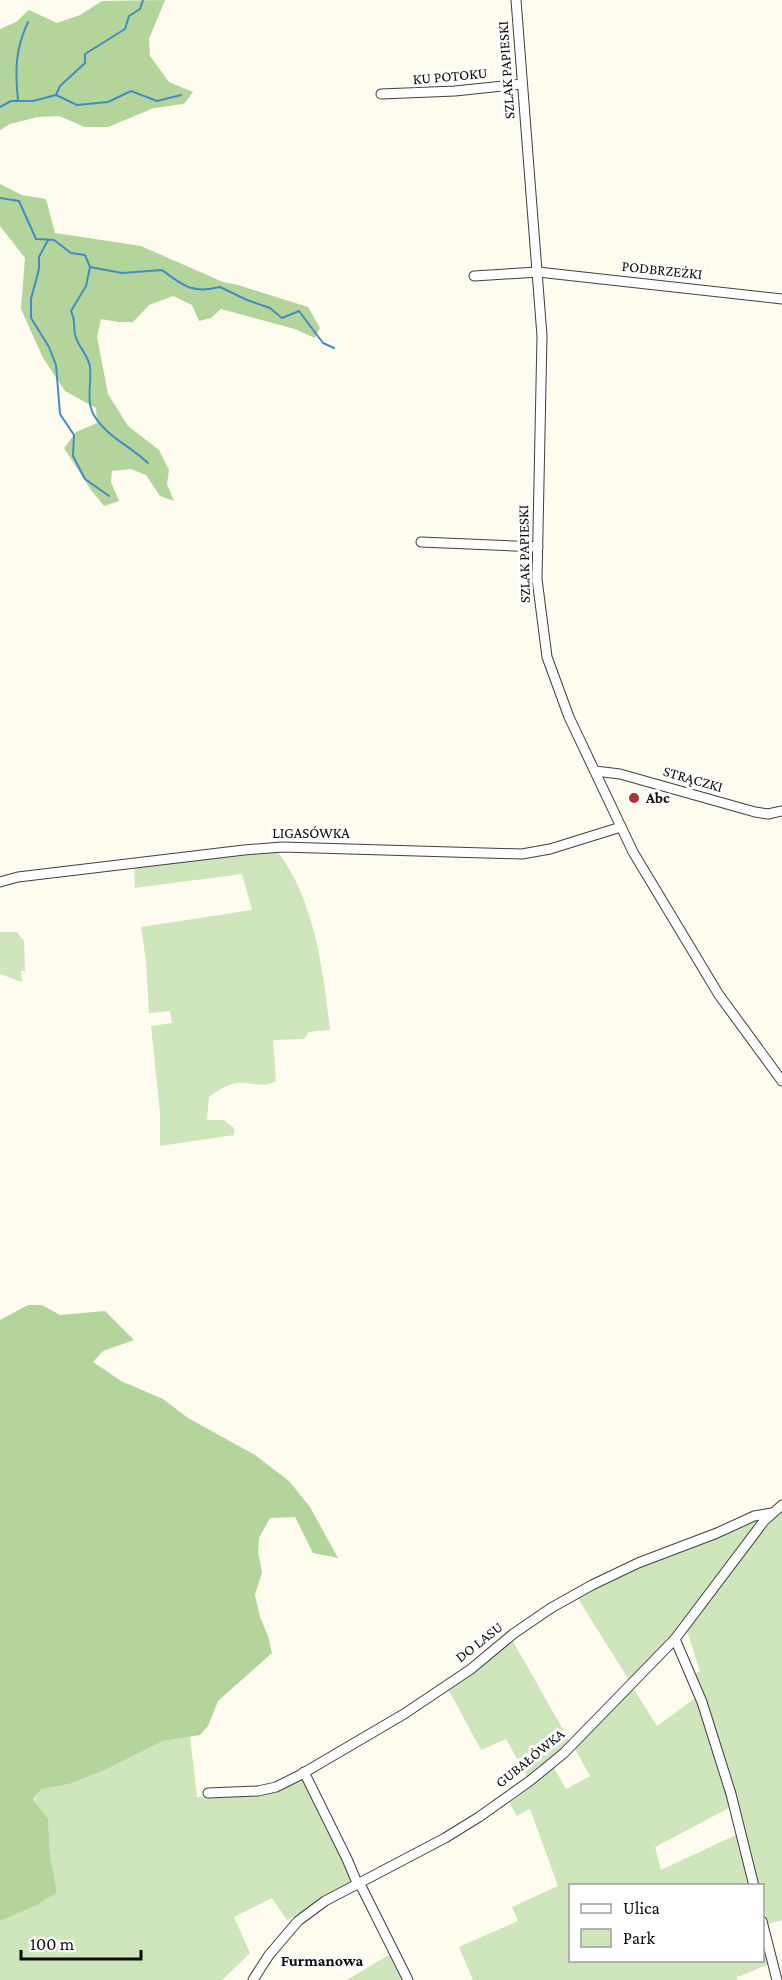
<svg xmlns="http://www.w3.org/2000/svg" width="782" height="1980" font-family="'Crimson Pro',serif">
<rect width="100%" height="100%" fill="#fefbef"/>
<g fill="#cfe5bb">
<path d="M277,851C315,900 323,970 330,1030L309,1032L304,1039L273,1040L276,1081C262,1089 250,1081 236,1083C226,1085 217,1091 209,1097L207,1120H224L234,1128V1135L160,1146V1113L151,1026L172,1023L170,1011L149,1013L146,961L141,927L252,910L242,874L135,888L134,867Z"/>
<path d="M0,932H17L24,941L25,971H21L22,982L0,974Z"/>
<path d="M782,1511V1920L768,1924L763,1904L762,1886L758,1885L693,1675L700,1671L687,1631C716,1590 745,1547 782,1511Z"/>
<path d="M759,1518L760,1521L673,1634L629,1680L577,1597L616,1575Z"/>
<path d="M511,1638L569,1740L560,1751L527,1777L506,1739L481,1750L447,1687Z"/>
<path d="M633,1688L657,1726L698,1696L731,1807L655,1847L661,1870L738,1834L751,1885L570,1886V1960H762L763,1932L770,1964L737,1977V1980H473L459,1947L518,1921L512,1907L558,1886L530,1809L517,1816L509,1802L554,1768L566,1789L590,1776L574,1747Z"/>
<path d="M190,1736L197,1797L257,1793L310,1772L361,1878L287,1920L272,1898L234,1917L250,1953L222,1980H0V1921L57,1893L50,1854L48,1818L34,1801L41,1788L69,1784L105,1770L163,1741Z"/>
<path d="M392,1953L406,1980H347Z"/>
</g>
<g fill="#b3d59b">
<path d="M165,0L149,39L150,56L169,82L193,92L184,104L154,108L108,127H85L59,116L38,117L10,124L0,130V29L16,22L29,10L57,23L80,15L102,1Z"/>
<path d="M0,184L22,195L46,199L55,233L141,246L223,282L238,285L308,307L320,328L315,338L295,329L221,309L211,318L199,321L192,305L173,296L149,305L133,322H118L101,319L97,337L108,394L128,426L159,450L169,470L167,484L174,501L160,496L146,475L131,469L112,471L111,482L119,501L104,506L91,490L64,448L76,432L97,423L96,408L65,391L43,358L21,309L25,258L0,226Z"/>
<path d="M28,1305H42L60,1315L105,1311L134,1340L103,1351L93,1362L121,1381L163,1399L188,1418L255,1455L289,1481L310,1507L338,1558L313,1553L295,1517L270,1518L259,1538L258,1552L262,1572L255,1595L260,1617L268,1636L272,1653L218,1701L208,1726L200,1735L163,1741L105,1770L69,1784L41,1789L33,1800L48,1818L50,1854L57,1893L36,1905L0,1921V1320Z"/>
</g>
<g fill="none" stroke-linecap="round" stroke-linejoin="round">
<g stroke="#448bc2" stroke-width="2">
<path d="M56,95L60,86L85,63V54L125,29L129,16L140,9L143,0"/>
<path d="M18,101C15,70 15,50 28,22"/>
<path d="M0,107L11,101H33L56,95L77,105L108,102L131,91L157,101L181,95"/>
<path d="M0,198L19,201L36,239L54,240L71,253L85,255L90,267L122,273L162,270C183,286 193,294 220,287L247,300L270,308L282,318L299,311L323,343L334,348"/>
<path d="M48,240L39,257V269L31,299V318L49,347L56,365L60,414L74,435L73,456L85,479L109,496"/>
<path d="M90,267L86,286L71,311C77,324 72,328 76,338C79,347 89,357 90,367C92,384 85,402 95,417C108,437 130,446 148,463"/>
</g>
<defs>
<g id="minor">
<path d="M516,0L542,336L537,579L547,657L569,717L633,852L719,995L782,1081"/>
<path d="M381,94L455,91L522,84"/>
<path d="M474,276L538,272L782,299"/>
<path d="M421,542L538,547"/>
<path d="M595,771L620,774L755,812L768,814L782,811"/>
<path d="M0,882L18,877L244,850L282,847L522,854L550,849L621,827"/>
<path d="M675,1639L702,1702L731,1794L754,1886"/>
<path d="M304,1772L347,1859L358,1885"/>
<path d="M208,1793L258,1791L276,1787L300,1775L404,1714L471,1669L513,1634L551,1608L592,1585L638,1563L717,1533L754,1516L772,1513"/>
<path d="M360,1884L408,1980"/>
<path d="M762,1921L777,1980"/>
<path d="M253,1980L269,1955L298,1921L325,1901L445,1838L479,1817L531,1780L564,1753L675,1639L764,1521L782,1505"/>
</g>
</defs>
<use href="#minor" stroke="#404040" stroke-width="11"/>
<use href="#minor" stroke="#fff" stroke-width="9"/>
</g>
<circle fill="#b23031" stroke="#fff" stroke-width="2" cx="634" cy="798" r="6"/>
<g text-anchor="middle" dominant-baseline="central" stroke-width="6" stroke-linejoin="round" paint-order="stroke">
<g font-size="15" fill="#0d0d0d" stroke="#fff">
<text transform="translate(506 70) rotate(-94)">SZLAK PAPIESKI</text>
<text transform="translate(450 76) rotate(-5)">KU POTOKU</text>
<text transform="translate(662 270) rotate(6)">PODBRZEŻKI</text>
<text transform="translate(524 554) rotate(-91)">SZLAK PAPIESKI</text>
<text transform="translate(693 779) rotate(16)">STRĄCZKI</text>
<text x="311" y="833">LIGASÓWKA</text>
<text transform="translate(479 1642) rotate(-38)">DO LASU</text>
<text transform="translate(530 1758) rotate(-39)">GUBAŁÓWKA</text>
</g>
<g font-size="15" font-weight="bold" fill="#0d0d0d" stroke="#fff" text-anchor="start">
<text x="646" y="798">Abc</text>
</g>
<g font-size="16" font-weight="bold" fill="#0d0d0d" stroke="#fff">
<text x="322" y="1960">Furmanowa</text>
</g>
</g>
<rect x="569" y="1884" width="195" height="78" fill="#ffffff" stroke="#9e9e9e" stroke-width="1.5"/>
<rect x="581" y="1904" width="30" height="9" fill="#ffffff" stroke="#9e9e9e" stroke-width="1.5"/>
<text x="623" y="1914" font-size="18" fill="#0d0d0d">Ulica</text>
<rect x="581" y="1929" width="30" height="18" fill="#cfe5bb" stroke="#9e9e9e" stroke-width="1.5"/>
<text x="623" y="1944" font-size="18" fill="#0d0d0d">Park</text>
<path d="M21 1950v9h120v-9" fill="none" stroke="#0d0d0d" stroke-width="3"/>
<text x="30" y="1950" font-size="18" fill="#0d0d0d" stroke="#ffffff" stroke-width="4.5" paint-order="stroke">100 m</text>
</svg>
